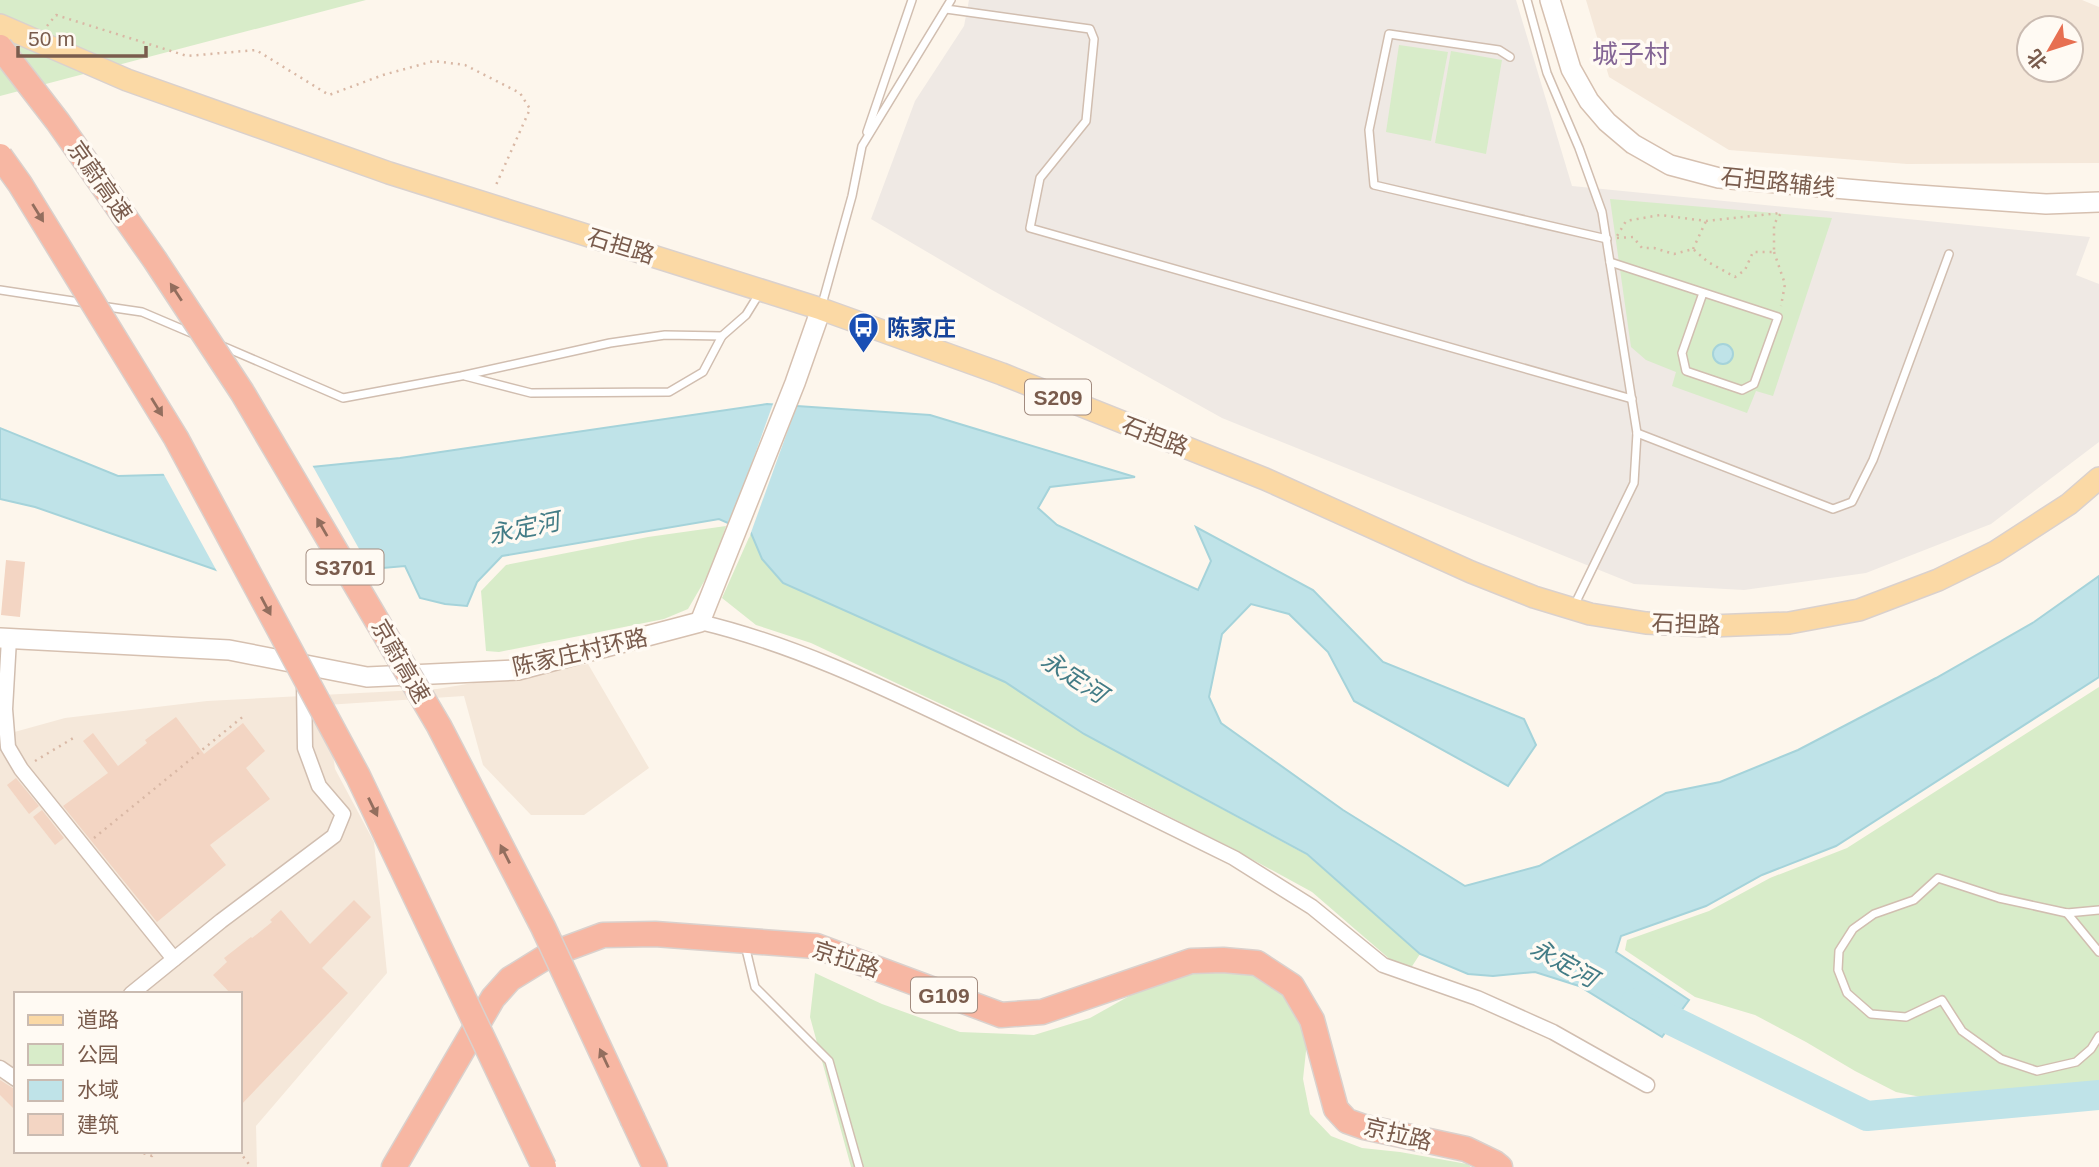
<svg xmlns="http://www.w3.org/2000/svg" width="2099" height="1167" font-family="Helvetica,'Noto Sans SC',sans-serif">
<rect width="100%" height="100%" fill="#fdf6ec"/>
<g fill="#f5e8da" fill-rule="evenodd">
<path d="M1586,0H2082L2099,7V163L1907,164L1729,150L1609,77ZM2029,28H2071V70H2029Z"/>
<path d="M588,664L649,768L584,815H531L483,765L464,696L326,705L335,769L374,842L387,973L256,1126L257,1167H0V736L65,718L207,701L437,689ZM16,994H240V1151H16Z"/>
</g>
<path fill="#efe9e4" d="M969,0H1516L1572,186L2090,237L2076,275L2099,284V442L1991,524L1866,573L1744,590L1634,584L1222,418L992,290L871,219L915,101L964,26Z"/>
<g fill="#d8ecc9">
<path d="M0,0H366L0,96Z"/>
<path d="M1399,45L1448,52L1431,141L1386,132Z"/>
<path d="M1451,51L1502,60L1486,154L1435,143Z"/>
<path d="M1610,199L1832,218L1773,396L1756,391L1747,413L1672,386L1676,372L1646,360L1631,347Z"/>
<path d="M726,526L712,568L688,609L664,619L499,652L486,651L481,591L506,565L648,537Z"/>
<path d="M751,533L762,559L783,583L1005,682L1084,734L1307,855L1415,948L1420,954L1407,974L1312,892L1224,844L1009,736L811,643L756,625L722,598Z"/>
<path d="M2099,687V1084L2005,1092L1941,1101L1896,1092L1855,1071L1806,1042L1755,1015L1695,997L1625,950L1627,940L1709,911L1770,878L1847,848Z"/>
<path d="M1203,971L1258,974L1295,1003L1307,1042L1303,1079L1310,1114L1331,1136L1362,1148L1400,1152L1467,1164L1471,1167H851L810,1017L815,973L882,1004L960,1032L1034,1035L1090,1018L1149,985Z"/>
</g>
<g fill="#bfe3e8" stroke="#a5d3da" stroke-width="2">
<circle cx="1723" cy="354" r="10"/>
<path d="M767,404L930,415L1135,477L1050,487L1038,508L1057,525L1198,590L1211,561L1196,527L1313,590L1383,662L1524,719L1536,745L1508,786L1354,701L1328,652L1289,614L1251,604L1222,634L1209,697L1221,723L1343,810L1465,886L1539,866L1666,793L1720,782L1798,750L1936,678L2034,622L2099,576V677L1836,846L1762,875L1706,906L1621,936L1616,952L1689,1000L1662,1037L1579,986L1535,972L1493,976L1468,974L1420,954L1307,854L1084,734L1005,682L783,583L762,559L751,533L719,519L502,556L477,582L467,606L445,604L420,598L405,566L245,580L35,507L0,499V428L118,476L262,472L400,458Z"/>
</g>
<g fill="#fdf6ec">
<path d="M774,401L798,402L749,538L729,527Z"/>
<path d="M311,463L372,572L245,584L219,575L162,471L261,469Z"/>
</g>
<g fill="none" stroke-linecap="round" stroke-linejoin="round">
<path stroke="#bfe3e8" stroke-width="30" d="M1636,1003L1867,1116L2099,1095"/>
</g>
<g fill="#f3d5c3">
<path d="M6,560L25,562L20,617L1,615Z"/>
<path d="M176,717L204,754L243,723L265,751L246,768L270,799L210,845L226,865L157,922L63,806L108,773L83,741L93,733L118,766L147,743L145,740Z"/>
<path d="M16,778L39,806L29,814L7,785Z"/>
<path d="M42,810L64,838L55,845L33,817Z"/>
<path d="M354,900L371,917L322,968L348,993L240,1106V994H231L213,975L227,962L224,958L251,937L252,938L272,922L270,920L281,910L310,944Z"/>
<path d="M0,1080L16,1090V1111L0,1095Z"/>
</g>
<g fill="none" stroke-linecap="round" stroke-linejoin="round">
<defs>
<g id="lane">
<path d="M1527,0L1547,73L1579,148L1602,212L1637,433L1634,483L1574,606"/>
<path d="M946,9L1090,29L1094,39L1086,121L1040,178L1030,228L1632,399"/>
<path d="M1510,57L1499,50L1389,34L1369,130L1374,185L1607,239"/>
<path d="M867,132L912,0"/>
<path d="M1610,262L1778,317L1754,384L1742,390L1686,371L1682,353L1703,293"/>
<path d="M0,290L86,303"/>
<path d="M101,306L142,312L196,335"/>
<path d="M821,308L852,196L862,146L951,0"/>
<path d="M220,345L343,398L461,376L610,343L665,335L722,336L746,315L759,294"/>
<path d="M465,376L531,393L669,392L703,372L722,336"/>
<path d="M1637,433L1833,509L1852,502L1873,460L1949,254"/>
<path d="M2099,910L2067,913L1999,898L1938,878L1914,900L1874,914L1853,929L1839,951L1838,970L1847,993L1871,1014L1906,1017L1942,1000L1962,1031L2001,1059L2037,1071L2076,1062L2091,1049L2099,1036"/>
<path d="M2067,913L2099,952"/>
<path d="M745,945L755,987L829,1061L859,1167"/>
</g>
<g id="street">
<path d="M700,622C793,644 880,686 966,727C1056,770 1145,814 1234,858L1312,907L1383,965L1477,998L1553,1032L1647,1085"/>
<path d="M9,639L5,709L8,747L21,769L174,959"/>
<path d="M131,994L221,921L334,836L343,814L319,786L305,748L304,683"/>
<path d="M0,1068L16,1079"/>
</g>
<g id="secondary">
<path d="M1550,0L1571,69L1589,101L1607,122L1633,144L1670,165L1719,178L1904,194L2046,204L2099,202"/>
<path d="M0,638L229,650L367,677L518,670L700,622L795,383L821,309"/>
</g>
<path id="primary" d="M0,25L127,80L389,173L821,309L1002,374L1265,479L1471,572L1534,597L1590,614L1646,623L1711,626L1789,623L1859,610L1938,580L1995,552L2069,504L2099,478"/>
<g id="highway">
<path d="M633,1120L655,1167"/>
<path d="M394,1167L493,998L510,979L549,955L603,935L655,934L816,946L1001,1015L1042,1012L1191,961L1223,960L1257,963L1292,986L1312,1020L1336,1109L1347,1121L1364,1127L1466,1149L1495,1163L1500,1167"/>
</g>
</defs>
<use href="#lane" stroke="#d1beb0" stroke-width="10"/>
<use href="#street" stroke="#d1beb0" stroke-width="17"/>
<use href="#secondary" stroke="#d6c0b0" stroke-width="22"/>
<use href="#primary" stroke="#dad1cd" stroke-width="24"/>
<use href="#highway" stroke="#dad1cd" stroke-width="27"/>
<g stroke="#d9b8a5" stroke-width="2.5" stroke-dasharray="2 5" stroke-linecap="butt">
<path d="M47,26L56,15L187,56L256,50L329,95L383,75L434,61L465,65L520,93L530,109L496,185"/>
<path d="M1617,238L1633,237L1642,248H1654L1674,254L1693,249L1708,262L1735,277L1745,270L1753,252H1774V224L1781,213L1706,221L1660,215L1626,221L1617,236"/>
<path d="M1693,249L1706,221"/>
<path d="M1774,252L1785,284L1781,306"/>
<path d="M35,761L75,737"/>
<path d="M94,838L245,715"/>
<path d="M137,1151L152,1156L154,1151"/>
<path d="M239,1151L251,1167"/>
</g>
<use href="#lane" stroke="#fff" stroke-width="7"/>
<use href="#street" stroke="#fff" stroke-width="14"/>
<use href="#secondary" stroke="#fff" stroke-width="19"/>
<use href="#primary" stroke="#fbd9a5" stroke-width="21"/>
<use href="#highway" stroke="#f7b7a3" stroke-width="24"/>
<defs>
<g id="highway-bridge">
<path d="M0,47L58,122L155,260L242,392L439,726L543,927L633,1120"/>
<path d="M0,156L20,184L176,438L358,776L544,1167"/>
</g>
</defs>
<use href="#highway-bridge" stroke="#dad1cd" stroke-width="27" stroke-linecap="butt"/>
<use href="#highway-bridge" stroke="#f7b7a3" stroke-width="24"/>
</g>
<defs><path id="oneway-solid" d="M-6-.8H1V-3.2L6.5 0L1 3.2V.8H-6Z" transform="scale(1.75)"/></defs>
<g fill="#936e5e">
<use href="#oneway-solid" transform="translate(38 213) rotate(58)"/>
<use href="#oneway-solid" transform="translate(176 292) rotate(-123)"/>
<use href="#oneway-solid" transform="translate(157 407) rotate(58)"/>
<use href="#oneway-solid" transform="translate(322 527) rotate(-120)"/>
<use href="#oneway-solid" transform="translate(266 606) rotate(62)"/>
<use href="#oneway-solid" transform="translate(373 807) rotate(64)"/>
<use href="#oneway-solid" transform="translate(505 854) rotate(-117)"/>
<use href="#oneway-solid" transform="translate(604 1058) rotate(-115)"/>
</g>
<defs>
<symbol id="bus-pin" viewBox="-11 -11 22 30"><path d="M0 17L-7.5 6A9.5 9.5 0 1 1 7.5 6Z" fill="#1a4fb4" stroke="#fffaf3"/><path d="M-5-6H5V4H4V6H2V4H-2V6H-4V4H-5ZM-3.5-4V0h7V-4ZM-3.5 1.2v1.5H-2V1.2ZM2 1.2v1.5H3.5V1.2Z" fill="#fff"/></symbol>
</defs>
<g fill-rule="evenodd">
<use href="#bus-pin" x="846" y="310" width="35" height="47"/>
</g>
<g text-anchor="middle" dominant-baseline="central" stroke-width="7" stroke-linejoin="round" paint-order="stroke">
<g fill="#fffaf3" stroke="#a28b7f" stroke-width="2">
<rect x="1025" y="379.5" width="66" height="35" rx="5"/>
<rect x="306.5" y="549.5" width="77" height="35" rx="5"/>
<rect x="911" y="977.5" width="66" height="35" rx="5"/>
</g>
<g font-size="21" font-weight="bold" fill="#7a5c4d">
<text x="1058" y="397">S209</text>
<text x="345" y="567">S3701</text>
<text x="944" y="995">G109</text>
</g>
<g font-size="23" fill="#7a5c4d" stroke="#fffaf3">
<text transform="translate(100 181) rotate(55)">京蔚高速</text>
<text transform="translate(1778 182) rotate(6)">石担路辅线</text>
<text transform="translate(621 246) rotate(17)">石担路</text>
<text transform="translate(1155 436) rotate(21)">石担路</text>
<text transform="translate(1686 624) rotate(2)">石担路</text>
<text transform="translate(580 652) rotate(-13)">陈家庄村环路</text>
<text transform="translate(401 661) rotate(60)">京蔚高速</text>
<text transform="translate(846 959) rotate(18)">京拉路</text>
<text transform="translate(1398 1134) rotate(14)">京拉路</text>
</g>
<g font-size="23" font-weight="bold" fill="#164399" stroke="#fffaf3" text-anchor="start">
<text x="887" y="328">陈家庄</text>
</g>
<g font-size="24" font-style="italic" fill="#437c86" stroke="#fffaf3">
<text transform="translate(524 528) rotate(-12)">永定河</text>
<text transform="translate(1074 677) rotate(33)">永定河</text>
<text transform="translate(1564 963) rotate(29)">永定河</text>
</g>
<g font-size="26" fill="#846695" stroke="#fffaf3">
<text x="1631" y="54">城子村</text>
</g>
</g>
<rect x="14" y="992" width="228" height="161" fill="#fffaf3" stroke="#cabbb1" stroke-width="2"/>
<rect x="28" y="1015" width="35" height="10" fill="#fbd9a5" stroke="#cabbb1" stroke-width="2"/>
<text x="77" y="1027" font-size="21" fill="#7a5c4d">道路</text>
<rect x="28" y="1044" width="35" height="21" fill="#d8ecc9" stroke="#cabbb1" stroke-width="2"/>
<text x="77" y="1062" font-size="21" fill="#7a5c4d">公园</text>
<rect x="28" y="1080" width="35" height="21" fill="#bfe3e8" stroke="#cabbb1" stroke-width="2"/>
<text x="77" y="1097" font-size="21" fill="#7a5c4d">水域</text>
<rect x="28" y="1114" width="35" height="21" fill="#f3d5c3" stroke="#cabbb1" stroke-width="2"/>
<text x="77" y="1132" font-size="21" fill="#7a5c4d">建筑</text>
<g transform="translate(2050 49) rotate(231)"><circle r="33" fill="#fffaf3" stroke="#cabbb1" stroke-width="2"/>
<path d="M0-5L12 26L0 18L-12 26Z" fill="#e76f51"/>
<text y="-10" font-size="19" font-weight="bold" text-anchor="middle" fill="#7a5c4d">北</text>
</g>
<path d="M18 46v10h128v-10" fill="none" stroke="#7a5c4d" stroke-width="3.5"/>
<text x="28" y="46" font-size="21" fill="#7a5c4d" stroke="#fffaf3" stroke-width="5" paint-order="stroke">50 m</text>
</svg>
